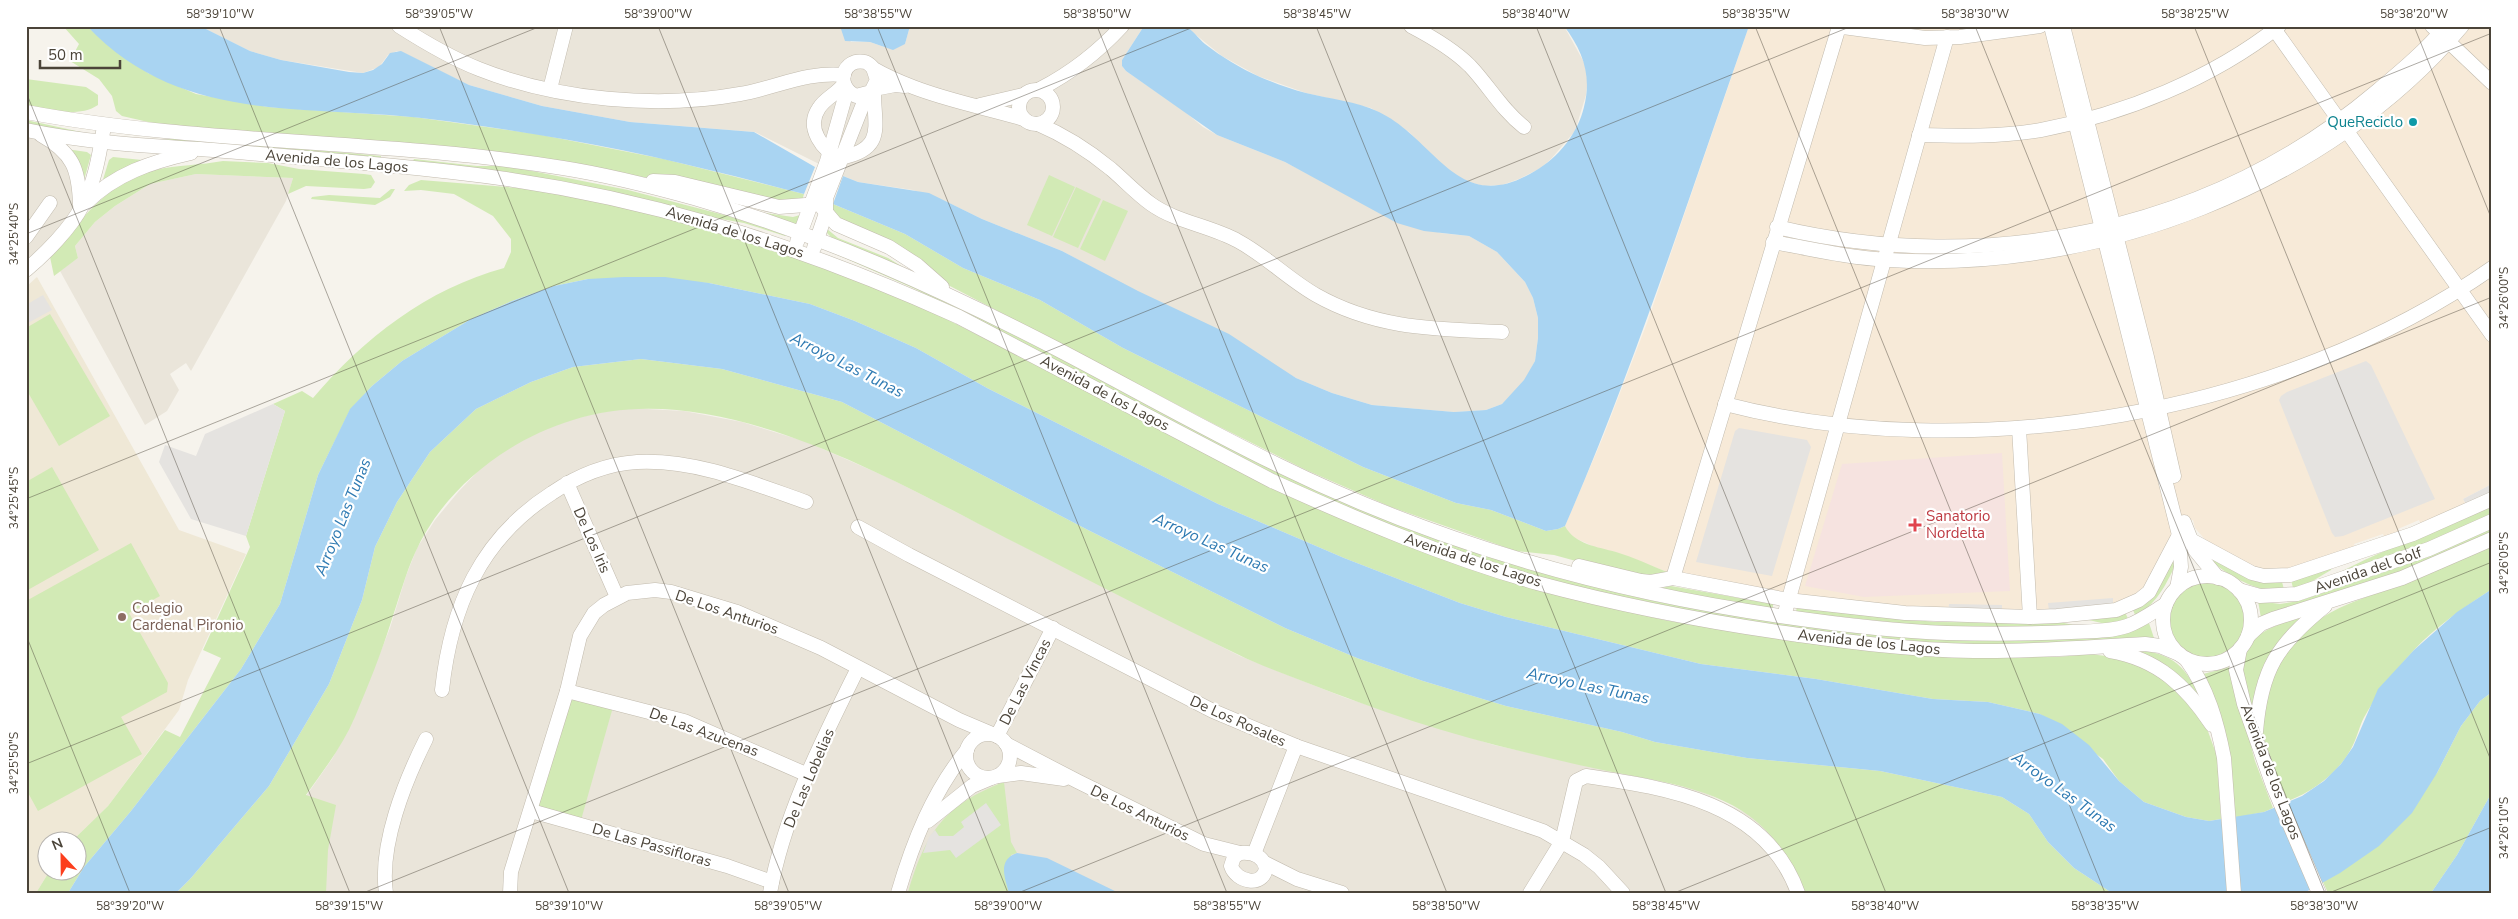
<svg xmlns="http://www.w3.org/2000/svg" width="2518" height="919" font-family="'Nunito Sans',sans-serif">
<rect width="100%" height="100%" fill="#f6f3ec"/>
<g fill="#eae5da">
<path d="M200,26H840L851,42H870L887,48L905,44L910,26H1144L1122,60V66L1126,71L1184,111L1203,127L1217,135L1285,162L1341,191L1440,233L1469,236L1497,252L1525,282L1533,298L1538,318V338L1535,361L1525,380L1512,394L1502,404L1486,410L1454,412L1372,405L1332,393L1296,378L1062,251L982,219L945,201L913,190L858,182L843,176L755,132L630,122L542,106L469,85L397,51L388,55L379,67L363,73L281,60L250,51Z"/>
<path d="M1185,26H1564L1586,66L1588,76L1586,95L1575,131L1551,159L1541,168L1519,179L1502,185L1484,186L1468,182L1454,174L1435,159L1409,132L1371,108L1306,93L1258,76L1222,56Z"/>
<path d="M26,130L56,143L80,197L68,217L52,237L26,260Z"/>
<path d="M196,174L293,178L286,201L191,371L186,363L170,374L179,390L167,411L145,425L60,271L78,258L75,246L95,222L115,206L150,184Z"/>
<path d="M629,408L684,411L742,422L807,442L889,478L1240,656L1346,698L1494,745L1699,790L1750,815L1773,836L1795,869L1804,893H238L332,759L353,721L390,628L406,576L417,548L435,520L459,491L483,466L512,445L538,432L570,420L597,413Z"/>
</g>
<path fill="#f7ead8" d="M1749,26H2492V484L2463,499L2467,506L2422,527L2419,520L2398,529L2401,536L2385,541L2383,534L2354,544L2356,551L2294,571L2251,569L2208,543L2195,528L2193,520L2171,524L2172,539L2145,590L2113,605V598L2049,611L2002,614V605H1949L1948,613L1794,595L1667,572L1615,552L1599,549L1575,538L1568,533L1565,526L1603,437L1647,323Z"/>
<path fill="#efe8d6" d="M37,277L179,530L246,554L188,680L179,710L108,806L72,841L48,842L49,872L36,893H26V287Z"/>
<path fill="#f6e3e0" d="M2002,453L2010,591L1864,597L1805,586L1842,464Z"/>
<g fill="#d2eab5">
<path d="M63,26H87L109,46L148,73L196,94L268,107L414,117L537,134L664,159L804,194L801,204L795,206L668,180L283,134L157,124L122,116L116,111L112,96L99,79L70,61L79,44Z"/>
<path d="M26,79L86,87L98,95V105C79,118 47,110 26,107Z"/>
<path d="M26,120L81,132L83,133L26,127Z"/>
<path d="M187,138L381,156V158L160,140Z"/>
<path d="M66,149L87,152L91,155L84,180Z"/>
<path d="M113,157L142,160L101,186L109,160Z"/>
<path d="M414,159L477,166H507L628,190L728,216L786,234L785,236L744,223L710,217L627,195L507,172L413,161Z"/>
<path d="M223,161L268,163L299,169L364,174L371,175L375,182L371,188L364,189L306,186L288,194L293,178L196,174L150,184L115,206L95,222L75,246L78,258L54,276L50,257C79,222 108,181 155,170C177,165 201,165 223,161Z"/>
<path d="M1049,175L1075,187L1052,236L1027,225Z"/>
<path d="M421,180L530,189L643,211L780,251L925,308L1172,435L1552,593L1664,620L1773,638L1982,657H2058L2090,654L2129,659L2149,669L2182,693L2206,726L2217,756L2221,819L2209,821L2186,817L2144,802L2119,781L2103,759L2040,714L1988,702L1933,699L1816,679L1701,664L1506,617L1460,603L1344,558L1218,504L987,388L916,348L855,321L810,304L709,283L588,279L554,286L512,301L471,319L402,361L372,386L350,410L318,475L280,604L241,669L131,811L84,867L68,893H36L49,872H78V842L72,841L108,806L165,730L180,737L221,658L203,650L250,547L246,536L285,411L273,404L302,391L313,398C364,338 427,289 504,268L511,252V239L493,216L454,194L421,190L404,191L409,185Z"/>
<path d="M1076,187L1101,199L1078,248L1053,237Z"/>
<path d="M391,189H395L390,197L375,205L311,199L312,197L329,195L380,198Z"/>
<path d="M1103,200L1128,211L1105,261L1080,249Z"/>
<path d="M833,204L905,234L963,268L1040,300L1123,348L1363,467L1456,503L1491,510L1546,531L1558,529L1565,526C1574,544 1598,547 1616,552C1633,557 1650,565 1667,572L1655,578L1609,570L1554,555L1516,551L1391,507L1306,470L1216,425L948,285L843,225L831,210Z"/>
<path d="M746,210L793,217L800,215L797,225Z"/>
<path d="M826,228L838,238L888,258L911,272L834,240L825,231Z"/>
<path d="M824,249L877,268L1431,535L1826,627L2134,630L2149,623L2154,638C2122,641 2089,645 2056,646C1874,648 1676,621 1501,566C1429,543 1359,514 1290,482L915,289Z"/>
<path d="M50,314L110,416L59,446L26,389V328Z"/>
<path d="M641,359L722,369L842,402L1088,530L1285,628L1357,658L1423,681L1506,706L1622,732L1655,742L1747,758L1880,771L2002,797L2029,814L2048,842L2074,868L2112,893H1804C1770,803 1710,790 1623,774C1590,768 1557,760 1524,752C1450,735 1376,710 1305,682C1282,673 1259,665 1237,654C1159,617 1083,577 1006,538C885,476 713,375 573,420C507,440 444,488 415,553C405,575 399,599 391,622C381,654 368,686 355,717C343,745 324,770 306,795L336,805L328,850L326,893H176L191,878L269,786L329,684L362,600L375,547L397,502L430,452L476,409L531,382L573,367Z"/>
<path d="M52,467L99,550L26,591V482Z"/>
<path d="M2492,506V514L2445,536L2326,580C2378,550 2437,531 2492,506Z"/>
<path d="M2492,527V534L2430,562L2261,618L2258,601L2280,604L2299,601L2428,557Z"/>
<path d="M131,543L160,596L129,613L168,683L167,692L121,717L142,754L38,811L26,789V601Z"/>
<path d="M2492,546V589C2465,607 2436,626 2414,650C2399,666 2377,695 2366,714C2360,723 2358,735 2353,745C2341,771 2314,791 2288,801L2280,783L2276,785C2272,770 2264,753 2263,737C2259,691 2284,642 2323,617C2343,604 2368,597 2390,588C2424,575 2458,561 2492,546Z"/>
<path d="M2199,552L2282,582L2285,593C2251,591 2225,573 2199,552Z"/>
<path d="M2174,559H2178C2167,583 2159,601 2136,617L2133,610Z"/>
<path d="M2332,568L2331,570L2294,592L2291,580Z"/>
<circle cx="2207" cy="619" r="39"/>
<path d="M1671,586L1773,604V609L1656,589Z"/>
<path d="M1797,606L1934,622L2064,623L2078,626L1936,627L1796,612Z"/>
<path d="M2125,612L2129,621L2110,625L2076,617Z"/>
<path d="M2306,616L2252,710C2249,698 2244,685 2243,672C2239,634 2278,624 2306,616Z"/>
<path d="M2136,649C2175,655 2184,665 2201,699L2128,650Z"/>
<path d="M2230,667L2255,761L2273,808L2264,812L2234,818L2203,674Z"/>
<path d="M2492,692V792L2457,855L2431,893H2328L2323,882L2437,773L2461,726L2480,701Z"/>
<path d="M569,695L613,707L581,820L537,808Z"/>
<path d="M1004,782L1011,842L1017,853L1011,855L1009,893H908C925,833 945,804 1004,782Z"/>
</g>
<g fill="#e5e3e0">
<path d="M43,295L52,310L26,324V305Z"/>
<path d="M2366,361L2371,365L2435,499L2343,536L2335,537L2332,533L2279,400L2281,396L2287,392Z"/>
<path d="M273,404L285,411L246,536L191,519L159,462L165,445L196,456L205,434Z"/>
<path d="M1739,428L1807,440L1811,447L1772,576L1696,562L1735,431Z"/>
<path d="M2492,484V494L2467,506L2463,499Z"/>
<path d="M2113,598V605L2049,611L2048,603Z"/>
<path d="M1949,604L2002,605V614L1948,613Z"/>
<path d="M986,803L1001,825L956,858L950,850L923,853L929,837L935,830L939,836H953L964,827L961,822Z"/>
</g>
<g fill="#a9d4f2">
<path d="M87,26H200L250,51L281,60L349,72L363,73L373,70L382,64L390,53L401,51L469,85L542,106L630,122L754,132L815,167L804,194C716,171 628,149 539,135C490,127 439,119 389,115C278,107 171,115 87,26Z"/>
<path d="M840,26H910L905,44L893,50L870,42L845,41Z"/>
<path d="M1144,26C1153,26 1177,23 1185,26C1192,29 1199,39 1205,44C1222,57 1240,68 1260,77C1275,83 1290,89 1306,93C1330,99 1356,101 1379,112C1437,140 1458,218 1535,171C1558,158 1578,133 1584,107C1592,76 1583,51 1564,26H1749C1690,194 1636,363 1565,526L1558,529L1546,531L1491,510L1456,503L1363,467L1123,348L1040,300L963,268L905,234L833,204L843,176L858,182L929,193L982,219L1062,251L1138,291L1229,334L1296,378L1332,393L1372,405L1454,412L1486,410L1502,404L1524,380L1535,361L1538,338V318L1533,298L1525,282L1497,252L1469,236L1424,231L1397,223L1285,162L1217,135L1126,71L1122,66V60Z"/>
<path d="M624,277H665L709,283L810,304L855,321L916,348L987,388L1218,504L1344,558L1460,603L1506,617L1701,664L1816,679L1933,699L1988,702L2040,714L2062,724L2089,745L2119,781L2144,802L2186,817L2209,821L2264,812L2302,796L2324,781L2341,764L2353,747L2378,689L2414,650L2457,612L2492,589V692L2480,701L2461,726L2437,773L2412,813L2379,846L2340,873L2304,893H2112L2074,868L2048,842L2029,814L2002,797L1880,771L1747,758L1655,742L1622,732L1506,706L1423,681L1357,658L1285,628L1088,530L842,402L722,369L641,359L573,367L531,382L476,409L430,452L397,502L375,547L362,600L329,684L269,786L191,878L176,893H68L84,867L131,811L241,669L280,604L318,475L350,409L372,386L402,361L471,319L512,301L554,286L588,279Z"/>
<path d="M2492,792V893H2431L2457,855Z"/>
<path d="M1017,853L1047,858L1119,893H1009C1005,878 997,860 1017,853Z"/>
</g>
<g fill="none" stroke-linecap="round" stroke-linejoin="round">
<defs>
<g id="minor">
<path d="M399,26C424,42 451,58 479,69C557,100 658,109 740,94C775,88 808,71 844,75"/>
<path d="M1411,26C1432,37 1453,49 1470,66C1489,86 1502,110 1524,127"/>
<path d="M2051,26L2179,535L2181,567L2177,588"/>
<path d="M2063,26L2147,357L2174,476"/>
<path d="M2272,26L2492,335"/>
<path d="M2432,26L2492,83"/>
<path d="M873,68L877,80L871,92L856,96C834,86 843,57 865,62C869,63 871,66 874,69C886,76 900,82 913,87C949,101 987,108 1024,119"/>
<path d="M844,84C837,94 825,98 819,108C805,128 823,151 840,158C888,149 873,124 874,89L895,85L905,86"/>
<path d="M550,89L566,26"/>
<path d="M1040,89C1071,73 1098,52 1122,26"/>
<circle cx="1036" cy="107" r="17"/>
<path d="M980,105L1023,95"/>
<path d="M26,112C203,145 385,139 563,168C607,175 651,186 694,198C820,234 941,289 1057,349C1130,387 1202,428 1276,464C1434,542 1605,591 1780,616C1835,624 1891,631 1947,633C1989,634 2030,634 2071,632C2090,631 2109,632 2127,626C2141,621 2153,612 2166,604"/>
<path d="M1038,124C1064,135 1089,151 1111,169C1125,181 1137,194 1151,204C1176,222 1211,226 1238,241C1266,256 1288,279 1316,295C1376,329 1435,329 1502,332"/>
<path d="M26,130C87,143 151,146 213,150C293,157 373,163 452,172C634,192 793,242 959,317L1272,481C1358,520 1446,557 1537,583C1619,605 1702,621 1785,633C1848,642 1911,650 1974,651C2031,652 2088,647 2145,644L2160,646L2179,654"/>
<path d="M41,135C73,153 79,169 80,205"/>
<path d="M1919,135C1960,136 2001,137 2041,130C2124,114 2212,79 2279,26"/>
<path d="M653,181L675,182L779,207L819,204L836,224L889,247L917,265L942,287"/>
<path d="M86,203C115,174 151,162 191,153"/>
<path d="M1777,227C1987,277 2211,231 2377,91C2401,71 2426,50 2446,26"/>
<path d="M26,237L50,203"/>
<path d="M797,242L827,161L847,90"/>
<path d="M1773,242C1811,249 1850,258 1889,260C2095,273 2328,186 2462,26"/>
<path d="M814,248L826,213V198L867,94"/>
<path d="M26,270C45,254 71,228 82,206C94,184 99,157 103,132"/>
<path d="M1725,404C1971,468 2283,414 2492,268"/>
<path d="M2019,428L2030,617"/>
<path d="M567,483L617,597"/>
<path d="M2184,522L2195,550L2218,578"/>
<path d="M858,527L909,555L1213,711L1296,746L1543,831L1584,855L1599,867L1623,893"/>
<path d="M2191,540L2252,573L2264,576L2290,575L2413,534L2492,499"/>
<path d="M1579,566L1641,581L1651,582L1673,578L1788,600L1905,613L2030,617L2057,616L2116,610L2139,600L2149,592L2179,535"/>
<circle cx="2207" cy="620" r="44"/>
<path d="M1673,578L1838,30L1843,27L1925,38L1960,37L2040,26"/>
<path d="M2239,590L2260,596L2297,594L2429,549L2492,521"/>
<path d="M1786,609L1947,37"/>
<path d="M2248,636L2261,624L2273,619L2402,578L2492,539"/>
<path d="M2240,649L2236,670L2244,704L2273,786L2319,893"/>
<path d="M2110,651C2158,659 2186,686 2212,725"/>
<path d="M2186,659C2208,689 2217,722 2224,758L2234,893"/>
<path d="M442,690C451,607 480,539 552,493C577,476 606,464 637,462C695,459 752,483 806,502"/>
<path d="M567,691L684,721L808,775"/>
<path d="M2256,732C2261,669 2277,645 2325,606"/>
<circle cx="988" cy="756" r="22"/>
<path d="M997,736L1053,628"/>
<path d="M1006,744L1077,781L1204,844L1240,853"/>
<path d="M998,776L1021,773L1064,779"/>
<path d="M531,811L727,866L772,882"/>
<path d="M928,821L972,786L991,778"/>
<path d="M1240,853C1251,852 1263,855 1266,868C1263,888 1236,882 1231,866L1234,857Z"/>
<path d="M1254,854L1296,746"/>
<path d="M1265,863L1297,879L1342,893"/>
<path d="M386,893C379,845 405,781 426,739"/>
<path d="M510,893L511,872L567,691L580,636L594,613L604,605L627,593L655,590L671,592L737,612L821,648L959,720L992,734"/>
<path d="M770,893C784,814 823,739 858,668"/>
<path d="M898,893C913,842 933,791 967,750"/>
<path d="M1530,893L1562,841L1576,781L1586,776C1669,788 1766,803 1798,893"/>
</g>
</defs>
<use href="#minor" stroke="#c2bbae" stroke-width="15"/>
<use href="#minor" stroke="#fff" stroke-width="14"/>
</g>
<path fill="none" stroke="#4b4439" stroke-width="1" stroke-opacity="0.45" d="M219,26L569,893M439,26L789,893M658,26L1008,893M877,26L1227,893M1097,26L1447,893M1316,26L1666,893M1536,26L1886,893M1755,26L2105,893M1975,26L2325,893M2194,26L2492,763M2414,26L2492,220M26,92L350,893M26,234L541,26M26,499L1196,26M26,635L130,893M26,764L1852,26M363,893L2492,33M1018,893L2492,297M1674,893L2492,562M2329,893L2492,827"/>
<circle fill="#0f9aa8" stroke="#fff" stroke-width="2" cx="2413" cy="122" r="5"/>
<path fill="#e0444e" stroke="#fff" stroke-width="2" d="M1912.5 517.5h5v5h5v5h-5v5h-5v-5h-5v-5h5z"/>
<circle fill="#8d6e63" stroke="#fff" stroke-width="2" cx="122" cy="617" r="5"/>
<g text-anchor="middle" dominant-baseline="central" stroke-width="4.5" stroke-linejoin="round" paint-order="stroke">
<g font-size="15" fill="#0d838f" stroke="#fff" text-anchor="end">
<text x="2403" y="122">QueReciclo</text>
</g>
<g font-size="15" fill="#4b4439" stroke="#fff">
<text transform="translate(337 161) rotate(5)">Avenida de los Lagos</text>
<text transform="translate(735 232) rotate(17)">Avenida de los Lagos</text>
<text transform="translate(1105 393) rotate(28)">Avenida de los Lagos</text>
<text transform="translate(592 540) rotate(66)">De Los Iris</text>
<text transform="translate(1473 560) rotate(18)">Avenida de los Lagos</text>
<text transform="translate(2368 570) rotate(-19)">Avenida del Golf</text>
<text transform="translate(727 612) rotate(19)">De Los Anturios</text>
<text transform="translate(1869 642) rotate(6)">Avenida de los Lagos</text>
<text transform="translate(1025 682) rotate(-63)">De Las Vincas</text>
<text transform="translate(1238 721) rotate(24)">De Los Rosales</text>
<text transform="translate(704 732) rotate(20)">De Las Azucenas</text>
<text transform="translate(2271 772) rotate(69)">Avenida de los Lagos</text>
<text transform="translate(809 778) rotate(-67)">De Las Lobelias</text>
<text transform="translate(1140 813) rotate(26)">De Los Anturios</text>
<text transform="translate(652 845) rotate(16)">De Las Passifloras</text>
</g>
<g font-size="15" fill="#be3a42" stroke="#fff" text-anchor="start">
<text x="1926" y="516">Sanatorio<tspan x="1926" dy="17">Nordelta</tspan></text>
</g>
<g font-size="15" fill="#785e54" stroke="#fff" text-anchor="start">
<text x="132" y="608">Colegio<tspan x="132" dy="17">Cardenal Pironio</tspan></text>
</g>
<g font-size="16" font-style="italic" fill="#2e7ab2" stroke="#fff">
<text transform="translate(847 365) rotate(27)">Arroyo Las Tunas</text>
<text transform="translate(343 517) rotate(-68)">Arroyo Las Tunas</text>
<text transform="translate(1211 543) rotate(24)">Arroyo Las Tunas</text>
<text transform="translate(1588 686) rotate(12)">Arroyo Las Tunas</text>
<text transform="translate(2064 792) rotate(36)">Arroyo Las Tunas</text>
</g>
</g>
<rect width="2518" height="919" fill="none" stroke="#ffffff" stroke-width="55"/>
<g transform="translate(62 856) rotate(338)"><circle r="24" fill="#ffffff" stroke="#b7b4b0"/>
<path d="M0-4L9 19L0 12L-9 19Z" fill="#fc3f1d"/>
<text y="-8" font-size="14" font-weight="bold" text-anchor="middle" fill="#4b4439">N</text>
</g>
<path d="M40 60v8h80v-8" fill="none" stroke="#4b4439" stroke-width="2.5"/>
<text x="48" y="60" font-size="15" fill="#4b4439" stroke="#ffffff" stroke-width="4" paint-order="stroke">50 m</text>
<rect x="28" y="28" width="2462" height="864" fill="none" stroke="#4b4439" stroke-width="2"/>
<g font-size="12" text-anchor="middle" fill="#4b4439">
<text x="220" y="18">58°39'10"W</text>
<text x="439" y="18">58°39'05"W</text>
<text x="658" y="18">58°39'00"W</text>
<text x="878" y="18">58°38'55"W</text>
<text x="1097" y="18">58°38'50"W</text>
<text x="1317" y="18">58°38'45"W</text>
<text x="1536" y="18">58°38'40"W</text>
<text x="1756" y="18">58°38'35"W</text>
<text x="1975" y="18">58°38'30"W</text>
<text x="2195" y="18">58°38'25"W</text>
<text x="2414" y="18">58°38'20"W</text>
<text transform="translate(14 234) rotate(-90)" y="4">34°25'40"S</text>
<text transform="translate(2504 298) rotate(-90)" y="4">34°26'00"S</text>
<text transform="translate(14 498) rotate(-90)" y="4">34°25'45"S</text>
<text transform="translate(2504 563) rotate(-90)" y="4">34°26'05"S</text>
<text transform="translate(14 763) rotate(-90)" y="4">34°25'50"S</text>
<text transform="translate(2504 828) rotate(-90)" y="4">34°26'10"S</text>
<text x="130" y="910">58°39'20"W</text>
<text x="349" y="910">58°39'15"W</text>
<text x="569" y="910">58°39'10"W</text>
<text x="788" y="910">58°39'05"W</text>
<text x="1008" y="910">58°39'00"W</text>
<text x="1227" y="910">58°38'55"W</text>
<text x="1446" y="910">58°38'50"W</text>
<text x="1666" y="910">58°38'45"W</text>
<text x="1885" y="910">58°38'40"W</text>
<text x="2105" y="910">58°38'35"W</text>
<text x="2324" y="910">58°38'30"W</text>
</g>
</svg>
